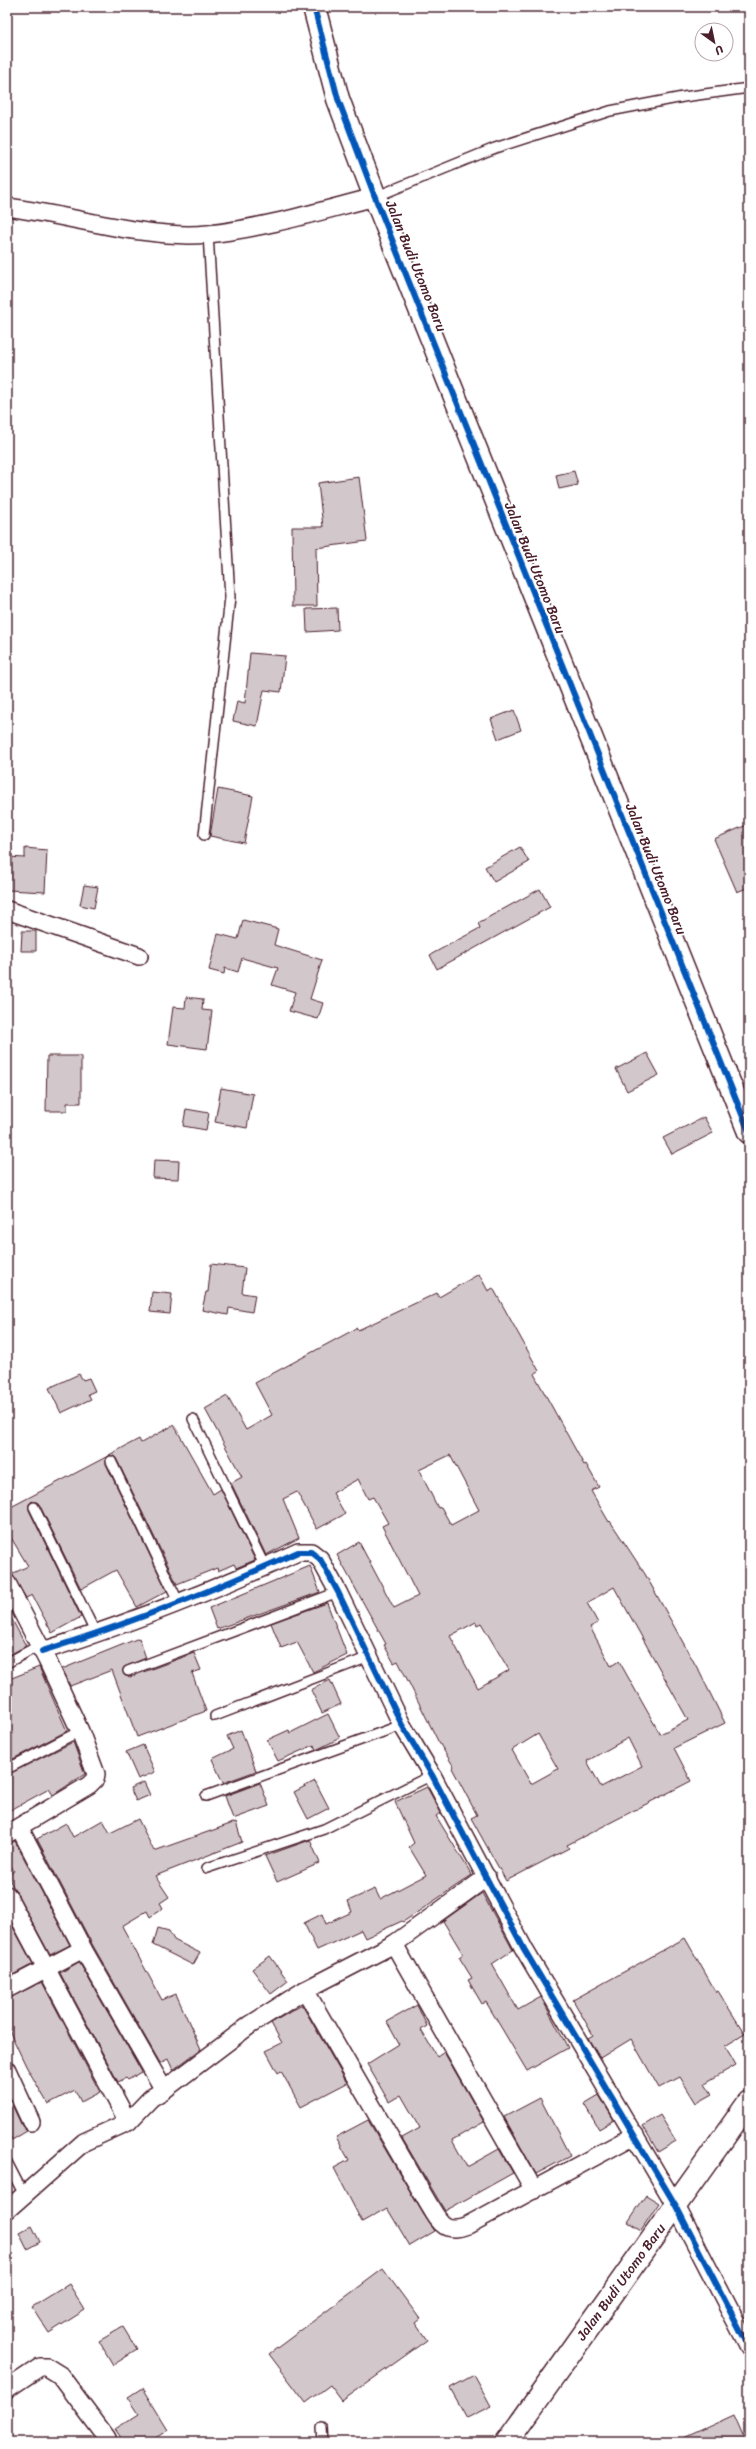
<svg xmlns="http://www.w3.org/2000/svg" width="756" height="2449" font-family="Sriracha,sans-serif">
<rect width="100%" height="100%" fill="#fff"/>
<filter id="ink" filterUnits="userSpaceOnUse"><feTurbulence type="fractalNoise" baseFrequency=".025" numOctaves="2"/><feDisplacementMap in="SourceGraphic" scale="8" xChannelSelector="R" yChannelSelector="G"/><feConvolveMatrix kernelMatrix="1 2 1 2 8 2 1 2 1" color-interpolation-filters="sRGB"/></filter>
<g filter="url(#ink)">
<g fill="#d2c7cb" stroke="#4a1f2b" fill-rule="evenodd">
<path d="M574,471L578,485L559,489L556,475Z"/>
<path d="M359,477L367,541L316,548L317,606H293L292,527H323L318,483Z"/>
<path d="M337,608L338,630L307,632L306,609Z"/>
<path d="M250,653L285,656L281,692L264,690L257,726L233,721L237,701L245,703Z"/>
<path d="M514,710L521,730L498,739L491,719Z"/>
<path d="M218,789L253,796L244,843L210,836Z"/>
<path d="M749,824V887L737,892L714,839Z"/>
<path d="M520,847L529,862L494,882L485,867Z"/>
<path d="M25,848L47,850L45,892L7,890L8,857L25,858Z"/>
<path d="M84,885L98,887L94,908L80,905Z"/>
<path d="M540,889L550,907L437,969L430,955L480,928L478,923Z"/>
<path d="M243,920L278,929L274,945L322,960L310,999L323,1003L318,1019L289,1011L295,992L272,985L278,968L242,958L238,972L225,968L224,974L209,970L218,934L238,939Z"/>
<path d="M22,931H36V951H21Z"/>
<path d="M186,997L203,999L202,1010L212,1011L207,1049L168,1044L173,1007L185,1008Z"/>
<path d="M647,1053L659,1075L627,1091L616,1069Z"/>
<path d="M47,1056H81V1103H67V1111H46Z"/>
<path d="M221,1088L253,1094L247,1128L215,1122Z"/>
<path d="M186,1109L209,1113L206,1130L183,1126Z"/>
<path d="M704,1117L713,1133L672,1154L663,1138Z"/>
<path d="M154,1160L179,1161L178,1179L153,1178Z"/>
<path d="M211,1264L245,1268L242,1293L255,1295L252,1312L229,1308L228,1315L202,1310L206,1292H208Z"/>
<path d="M479,1274L488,1291L493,1288L539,1371L534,1374L584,1465L586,1464L599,1487L591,1491L609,1522L610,1521L645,1574L700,1673L725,1723L674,1748L691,1781L567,1845L569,1848L506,1881L471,1818L477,1815L452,1768L454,1767L438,1741L398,1661L394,1663L384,1645L386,1644L337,1555L359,1542L394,1608L418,1596L382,1526L388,1523L373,1497L368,1499L358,1479L333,1493L345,1514L317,1529L297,1492L283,1499L299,1538L266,1555L231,1483L242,1477L205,1409L227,1396L246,1430L272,1415L255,1383L357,1328L358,1330L437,1293L439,1297ZM450,1455L479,1510L451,1525L441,1507L438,1508L419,1470ZM614,1587L688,1720L660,1734L619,1661L611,1666L590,1627L598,1623L587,1603ZM476,1622L477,1625L481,1623L509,1670L478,1688L450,1636ZM538,1734L558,1769L531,1784L512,1750ZM628,1738L642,1766L601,1787L587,1761Z"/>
<path d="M152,1292L172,1294L170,1314L150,1312Z"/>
<path d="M79,1374L83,1380L89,1378L95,1391L88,1394L91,1399L61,1413L49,1388Z"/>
<path d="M174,1425L213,1494L221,1489L255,1560L236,1568L234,1564L218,1571L217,1568L177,1584L116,1458L109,1455L139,1439L141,1443Z"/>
<path d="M108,1456L106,1464L167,1591L137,1607L116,1570L81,1589L39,1504L32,1501L29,1504V1510L81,1617L52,1633L32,1595L26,1598L12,1574L28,1566L7,1531V1509Z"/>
<path d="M310,1566L320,1592L217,1629L209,1608Z"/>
<path d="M327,1603L347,1655L313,1672L297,1642L281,1648L271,1623Z"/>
<path d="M7,1610L26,1646L7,1656Z"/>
<path d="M139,1638L146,1658L124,1667V1675L130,1677L194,1653L201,1670L192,1673L206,1711L137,1737L112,1670L70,1686L62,1669Z"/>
<path d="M39,1667L67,1731L7,1762V1680Z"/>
<path d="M330,1680L341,1704L322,1713L311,1690Z"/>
<path d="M328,1714L340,1738L316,1750L314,1745L278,1761L267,1740L289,1730L290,1733Z"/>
<path d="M241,1730L256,1771L223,1783L212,1759L233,1749L227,1736Z"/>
<path d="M73,1742L85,1774L53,1795L49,1789L7,1812V1775Z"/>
<path d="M143,1745L155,1772L138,1779L126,1752Z"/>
<path d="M315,1781L329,1808L308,1819L294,1792Z"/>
<path d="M144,1782L150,1795L136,1801L130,1788Z"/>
<path d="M260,1783L269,1806L233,1819L225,1796Z"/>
<path d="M427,1787L441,1813L436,1816L472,1875L403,1922L402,1921L365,1938L361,1930L317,1950L304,1923L322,1914L326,1924L352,1912L348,1901L375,1889L380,1899L426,1875L409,1847L414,1843L395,1802Z"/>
<path d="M138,1819L154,1851L236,1822L242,1842L155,1876L169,1897L160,1903L163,1908L150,1917L147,1911L122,1926L162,2000L176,1994L201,2049L173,2070L168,2059L160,2063L92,1944L37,1839L66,1823L73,1837L103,1820L110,1833Z"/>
<path d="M310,1840L320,1863L277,1882L265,1856Z"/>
<path d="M15,1841L70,1945L50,1955L7,1875L14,1871L7,1859V1844Z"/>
<path d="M482,1893L513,1950L492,1964L518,2010L541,1997L568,2048L527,2071L486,2002L482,2004L468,1980L472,1978L459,1957L463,1954L443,1921Z"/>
<path d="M7,1916L33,1964L7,1978Z"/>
<path d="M158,1928L169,1931L174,1940L200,1953L193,1965L153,1945Z"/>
<path d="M685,1938L716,1992L718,1991L745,2034L725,2046L736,2065L705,2083L712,2094L696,2103L680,2077L659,2088L631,2039L600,2058L588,2038L593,2035L573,2000Z"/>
<path d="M270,1956L288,1981L271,1994L252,1969Z"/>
<path d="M79,1962L142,2072L128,2080L126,2078L118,2082L60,1973Z"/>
<path d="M42,1982L100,2092L81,2102L75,2090L48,2104L26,2066L7,2026V1999Z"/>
<path d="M302,2005L347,2083L301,2107L281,2071L278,2073L266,2051L282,2043L271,2023Z"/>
<path d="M417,2005L427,2026L421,2030L437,2057L444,2052L484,2122L452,2140L467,2167L499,2149L513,2173L445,2211L402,2138L420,2128L401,2095L389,2102L367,2064L399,2044L387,2022Z"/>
<path d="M7,2094L22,2126L27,2131L12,2140L7,2130Z"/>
<path d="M599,2095L614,2120L599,2129L584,2104Z"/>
<path d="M540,2098L570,2156L536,2174L504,2117Z"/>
<path d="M660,2115L676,2141L658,2152L643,2126Z"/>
<path d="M368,2120L424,2215L435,2231L410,2246L387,2208L362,2222L334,2168L349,2160L336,2137Z"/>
<path d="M646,2195L659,2203L641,2230L628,2222Z"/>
<path d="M32,2226L40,2242L27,2249L19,2233Z"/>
<path d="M383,2269L420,2319L415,2323L427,2340L342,2401L330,2385L306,2403L269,2354Z"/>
<path d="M69,2284L85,2310L49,2333L32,2307Z"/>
<path d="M123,2327L137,2350L113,2365L99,2341Z"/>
<path d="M474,2375L491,2406L467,2418L450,2388Z"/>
<path d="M142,2388L168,2430L149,2442H124L115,2429L139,2414L128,2397Z"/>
<path d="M734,2415L746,2442H675Z"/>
</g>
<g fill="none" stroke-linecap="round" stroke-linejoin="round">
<defs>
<g id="lane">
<path d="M375,197L495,148L610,111L683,97L749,88"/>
<path d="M204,835L230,597L208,234"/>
<path d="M193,1419L265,1567"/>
<path d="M111,1461L179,1603"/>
<path d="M34,1507L96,1634"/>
<path d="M7,1663L38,1646"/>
<path d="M128,1671L338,1592"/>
<path d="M215,1716L369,1657"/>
<path d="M7,1769L80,1731"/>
<path d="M206,1796L402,1725"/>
<path d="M207,1868L324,1829L432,1775"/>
<path d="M7,2162L24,2195"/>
<path d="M322,2428L323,2442"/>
</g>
<g id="street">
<path d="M7,207C69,215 148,240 208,234C265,228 320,211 375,197"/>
<path d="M7,910L139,956"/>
<path d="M7,1583L47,1660L80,1731L96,1774L95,1779L89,1785L7,1834"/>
<path d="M42,1651C129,1624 214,1590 298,1552H311L320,1559L338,1592L402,1725L432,1775L524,1949L676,2206L749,2347"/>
<path d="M7,1895L128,2122"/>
<path d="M394,1944L534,2190"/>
<path d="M7,1989L83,1949"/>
<path d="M305,1990L428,2203C440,2223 444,2234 468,2225L635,2135"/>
<path d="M7,2070L31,2122"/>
<path d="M164,2090L250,2025L305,1990L394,1944L487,1877"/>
<path d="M7,2210L84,2142L128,2122L151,2098L164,2090L83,1949L19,1827"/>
<path d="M7,2389L40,2367H47L60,2375L107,2438"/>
</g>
<g id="secondary">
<path d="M314,7L338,99L375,197L749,1132"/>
<path d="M507,2442L749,2102"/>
</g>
</defs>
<use href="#lane" stroke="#4a1f2b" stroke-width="12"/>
<use href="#street" stroke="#4a1f2b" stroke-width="20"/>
<use href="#secondary" stroke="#4a1f2b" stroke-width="25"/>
<use href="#lane" stroke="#fff" stroke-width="9"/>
<use href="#street" stroke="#fff" stroke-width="17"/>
<use href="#secondary" stroke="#fff" stroke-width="22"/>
<defs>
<g id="cycleway">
<path d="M314,7L338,99L375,197L749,1132"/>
<path d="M42,1651C129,1624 214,1590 298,1552H311L320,1559L338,1592L402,1725L432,1775L524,1949L676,2206L749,2347"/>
</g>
</defs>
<use href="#cycleway" stroke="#fff" stroke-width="8"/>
<use href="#cycleway" stroke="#0057b8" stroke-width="6"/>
</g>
</g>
<g text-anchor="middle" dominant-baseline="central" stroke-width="4" stroke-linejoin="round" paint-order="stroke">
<g font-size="14" fill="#4a1f2b" stroke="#fff">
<text transform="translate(416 266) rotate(68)">Jalan Budi Utomo Baru</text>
<text transform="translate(535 568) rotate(68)">Jalan Budi Utomo Baru</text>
<text transform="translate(656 869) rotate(68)">Jalan Budi Utomo Baru</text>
<text transform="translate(621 2282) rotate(-54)">Jalan Budi Utomo Baru</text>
</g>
</g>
<rect width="756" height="2449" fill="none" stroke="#fff" stroke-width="24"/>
<rect x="12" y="12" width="732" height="2425" fill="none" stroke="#4a1f2b" stroke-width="1.5" filter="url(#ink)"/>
<g transform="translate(714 42) rotate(147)"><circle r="19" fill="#ffffff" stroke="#b7a5aa"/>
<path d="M0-3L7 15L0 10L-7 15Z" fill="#4a1f2b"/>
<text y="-6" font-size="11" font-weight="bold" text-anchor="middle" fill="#4a1f2b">U</text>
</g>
</svg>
